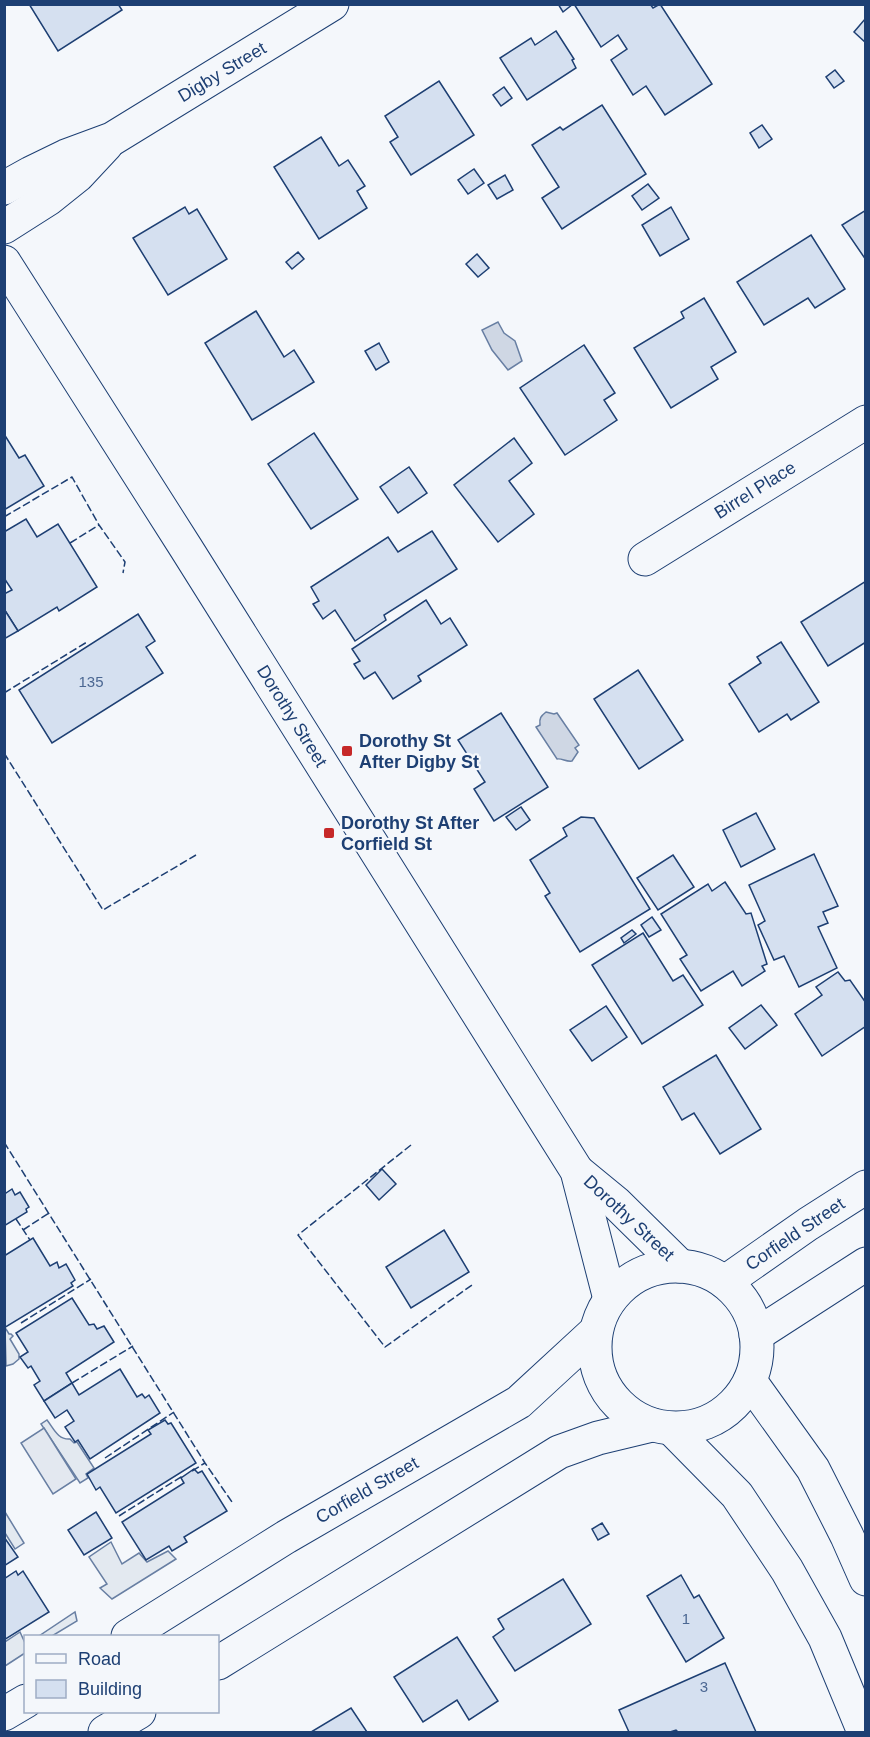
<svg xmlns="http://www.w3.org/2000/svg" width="870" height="1737" font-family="Arial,sans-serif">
<rect width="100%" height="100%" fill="#f4f7fb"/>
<g fill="#e3e9f0" stroke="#687fa3" stroke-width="1.5">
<path d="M5,1329H6L9,1334H11L13,1336L10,1339L19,1354V1359L13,1364L6,1366Z"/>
<path d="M47,1420C54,1429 58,1440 70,1439L74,1443L77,1442L94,1468L86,1474L88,1478L80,1483L41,1424Z"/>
<path d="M5,1512L24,1543L15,1549L5,1533Z"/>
<path d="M111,1542L122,1564L139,1553L147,1562L168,1551L176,1559L112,1599L100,1588L107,1584L89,1557Z"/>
<path d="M75,1612L77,1621L52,1636H39Z"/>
<path d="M20,1632L25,1643V1653L5,1666V1642Z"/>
</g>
<path fill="#e3e8f0" stroke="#687fa3" stroke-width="1.5" d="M44,1428L76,1479L53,1494L21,1443Z"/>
<g fill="#cfd7e4" stroke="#687fa3" stroke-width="1.5">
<path d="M498,322L504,333L515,341L522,361L508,370L492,350L482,330Z"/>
<path d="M546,712L554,714L557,713L579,745L575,748L578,752L572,761C566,762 562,758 557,759L536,727L540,725C539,718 541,716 546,712Z"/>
</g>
<g fill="#d5e0f0" stroke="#1d3f73" stroke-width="1.5">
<path d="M29,4H118L122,10L58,51Z"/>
<path d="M558,4H573L563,12Z"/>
<path d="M574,4H650L653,8L660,4L712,84L665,115L646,86L633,95L611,60L627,49L618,35L601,47Z"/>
<path d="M865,19L866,20L865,42L854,32Z"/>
<path d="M556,31L574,59L572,60L576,68L527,100L500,58L531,38L535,45Z"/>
<path d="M835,70L844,81L834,88L826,77Z"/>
<path d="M439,81L474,135L411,175L390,142L398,137L385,116Z"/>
<path d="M504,87L512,98L501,106L493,95Z"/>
<path d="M602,105L646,174L562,229L542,198L559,187L532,145L560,127L563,130Z"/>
<path d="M762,125L772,139L759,148L750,133Z"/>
<path d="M321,137L339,166L348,160L365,186L357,191L367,208L319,239L274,167Z"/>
<path d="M474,169L484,183L468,194L458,180Z"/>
<path d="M505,175L513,190L497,199L488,185Z"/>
<path d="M648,184L659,198L642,210L632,196Z"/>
<path d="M185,207L189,214L197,209L227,259L168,295L133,238Z"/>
<path d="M671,207L689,239L660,256L642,225Z"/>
<path d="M866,210V260L842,225Z"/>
<path d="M811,235L845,289L815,308L808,298L764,325L737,282Z"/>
<path d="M298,252L304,259L292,269L286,262Z"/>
<path d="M477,254L489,268L478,277L466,264Z"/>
<path d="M704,298L736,352L711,367L718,379L671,408L634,348L684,318L681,312Z"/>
<path d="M256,311L284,357L294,350L314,382L252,420L205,343Z"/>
<path d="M379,343L389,362L376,370L365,351Z"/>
<path d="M584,345L615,393L604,400L617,420L565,455L520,388Z"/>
<path d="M314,433L358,499L311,529L268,464Z"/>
<path d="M4,434L19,458L25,455L44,486L4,510Z"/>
<path d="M514,438L532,463L509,481L534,514L498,542L454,485Z"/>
<path d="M409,467L427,493L398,513L380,487Z"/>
<path d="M26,519L37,537L58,524L97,587L59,611L57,607L18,631L4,609V594L12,590L4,578V532Z"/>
<path d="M432,531L457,569L384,615L386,620L355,641L335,610L323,619L313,604L319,601L311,587L388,537L398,552Z"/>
<path d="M866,581V642L828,666L801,622Z"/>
<path d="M426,600L441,624L450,618L467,645L418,676L421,681L393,699L375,672L364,679L354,664L360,661L352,649Z"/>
<path d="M4,609L18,631L4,639Z"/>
<path d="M138,614L155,641L146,647L163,673L52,743L19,690Z"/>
<path d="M781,642L819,702L791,720L787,714L759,732L729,684L761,663L757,657Z"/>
<path d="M638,670L683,740L639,769L594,699Z"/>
<path d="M501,713L548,787L494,821L474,789L485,782L458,740Z"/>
<path d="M521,807L530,820L516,830L506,817Z"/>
<path d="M756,813L775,849L741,867L723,830Z"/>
<path d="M581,817L594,818L650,909L580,952L545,896L550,893L530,860L567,836L563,828Z"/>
<path d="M814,854L838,906L823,912L828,923L818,927L837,968L799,987L784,956L774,960L758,925L765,921L749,885Z"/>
<path d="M673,855L694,887L658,910L637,878Z"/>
<path d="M725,882L746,914L751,913L767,964L762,966L765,971L742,986L733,971L701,991L680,959L687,955L661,914L708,884L712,891Z"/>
<path d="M652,917L661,930L649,937L641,925Z"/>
<path d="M632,930L636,934L624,943L621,938Z"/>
<path d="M643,933L673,981L683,975L703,1005L642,1044L592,965Z"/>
<path d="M838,972L845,981L850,980L866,1003V1026L822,1056L795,1014L822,995L816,987Z"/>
<path d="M761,1005L777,1025L745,1049L729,1028Z"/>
<path d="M606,1006L627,1037L592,1061L570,1030Z"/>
<path d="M716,1055L761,1129L720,1154L694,1113L682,1120L663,1087Z"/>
<path d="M382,1169L396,1184L379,1200L366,1185Z"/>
<path d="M12,1189L15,1195L20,1192L29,1207L26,1209L27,1212L4,1226V1190L6,1193Z"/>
<path d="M444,1230L469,1272L411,1308L386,1267Z"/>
<path d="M33,1238L50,1266L57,1262L59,1268L66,1264L75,1280L71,1283L73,1286L4,1328V1256Z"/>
<path d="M72,1298L89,1325L94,1324L97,1329L104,1326L114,1342L66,1373L72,1383L44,1401L34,1385L40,1381L31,1366L28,1368L20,1357L28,1352L16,1333Z"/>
<path d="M120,1369L137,1397L142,1394L145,1398L149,1395L160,1413L90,1459L78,1440L75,1442L65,1427L74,1421L67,1410L55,1418L44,1401L72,1383L79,1395Z"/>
<path d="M165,1420L168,1424L171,1423L196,1463L116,1513L100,1487L96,1490L87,1474L151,1434L148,1430Z"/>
<path d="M194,1469L198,1473L202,1471L227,1511L184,1537L187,1542L172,1551L169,1546L146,1560L122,1522L184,1483L181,1478Z"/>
<path d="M96,1512L112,1538L84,1555L68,1530Z"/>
<path d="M602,1523L609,1534L598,1540L592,1529Z"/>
<path d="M4,1537L18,1557L4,1566Z"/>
<path d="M16,1571L18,1575L23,1571L49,1612L4,1640V1579Z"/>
<path d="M681,1575L694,1598L699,1595L724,1638L686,1662L647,1596Z"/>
<path d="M563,1579L591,1624L515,1671L493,1637L504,1629L498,1619Z"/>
<path d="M457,1637L498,1701L469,1720L457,1700L423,1722L394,1677Z"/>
<path d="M725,1663L756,1732H678L676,1730L670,1732H629L619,1710Z"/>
<path d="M351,1708L367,1732H311Z"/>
</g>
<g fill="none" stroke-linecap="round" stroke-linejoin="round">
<defs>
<g id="minor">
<path d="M4,188L31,173L66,156L112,139L332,4"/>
<path d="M4,227L48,199L78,175L106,145"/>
<path d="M645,559L866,422"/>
</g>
<g id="secondary">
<path d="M4,262L186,548L577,1171L610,1299"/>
<path d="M577,1171L616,1203L680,1266"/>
</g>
<g id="primary">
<circle cx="676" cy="1347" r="81"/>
<path d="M725,1282L808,1224L866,1187"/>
<path d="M756,1335L866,1264"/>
<path d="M750,1381L813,1469L847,1536L866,1579"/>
<path d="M672,1429L737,1495L787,1570L825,1638L864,1732"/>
<path d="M128,1636L286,1537L519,1402L596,1331"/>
<path d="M218,1663L559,1452L598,1438L652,1425"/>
<path d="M4,1714L26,1701"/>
<path d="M105,1732L139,1712"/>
</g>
</defs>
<use href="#minor" stroke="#1d3f73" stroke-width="35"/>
<use href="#secondary" stroke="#1d3f73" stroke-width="35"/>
<use href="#primary" stroke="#1d3f73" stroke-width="35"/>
<use href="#minor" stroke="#f4f7fb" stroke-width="33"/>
<use href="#secondary" stroke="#f4f7fb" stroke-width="33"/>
<use href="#primary" stroke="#f4f7fb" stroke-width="33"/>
<g stroke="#1d3f73" stroke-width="1.5" stroke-dasharray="8 3" stroke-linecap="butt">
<path d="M4,517L72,477L99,525L125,562L123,573"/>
<path d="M70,543L99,525"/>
<path d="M4,693L87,642"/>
<path d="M4,753L103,910L196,855"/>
<path d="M4,1142L205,1463L232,1502"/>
<path d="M411,1145L298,1235L385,1347L472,1285"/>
<path d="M16,1219L30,1240"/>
<path d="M23,1230L49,1213"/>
<path d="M21,1323L91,1279"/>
<path d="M72,1383L133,1346"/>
<path d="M105,1458L174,1412"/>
<path d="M192,1471L205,1463"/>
<path d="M119,1516L184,1475"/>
</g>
</g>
<g fill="#c62828" stroke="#f4f7fb" stroke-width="2">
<rect x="341" y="745" width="12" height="12" rx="3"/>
<rect x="323" y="827" width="12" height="12" rx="3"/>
</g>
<g text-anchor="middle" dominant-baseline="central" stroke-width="4.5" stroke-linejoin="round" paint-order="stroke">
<g font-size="15" fill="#4b6792">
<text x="91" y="681">135</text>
<text x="686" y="1618">1</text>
<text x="704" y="1686">3</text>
</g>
<g font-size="18" fill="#1d3f73" stroke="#f4f7fb">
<text transform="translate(222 72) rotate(-31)">Digby Street</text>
<text transform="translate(755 490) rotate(-32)">Birrel Place</text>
<text transform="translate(292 716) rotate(58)">Dorothy Street</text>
<text transform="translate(629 1218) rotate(43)">Dorothy Street</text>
<text transform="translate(795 1234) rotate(-34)">Corfield Street</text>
<text transform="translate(367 1490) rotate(-30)">Corfield Street</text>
</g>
<g font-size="18" font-weight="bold" fill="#1d3f73" stroke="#f4f7fb" text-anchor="start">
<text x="359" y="741">Dorothy St<tspan x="359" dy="21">After Digby St</tspan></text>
<text x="341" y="823">Dorothy St After<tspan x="341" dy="21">Corfield St</tspan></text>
</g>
</g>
<rect width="870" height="1737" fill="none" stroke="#1d3f73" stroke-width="12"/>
<rect x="24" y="1635" width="195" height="78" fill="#f4f7fb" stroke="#9eadc5" stroke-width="1.5"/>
<rect x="36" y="1654" width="30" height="9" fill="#f4f7fb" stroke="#9eadc5" stroke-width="1.5"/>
<text x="78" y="1665" font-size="18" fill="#1d3f73">Road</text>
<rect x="36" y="1680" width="30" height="18" fill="#d5e0f0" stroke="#9eadc5" stroke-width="1.5"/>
<text x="78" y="1695" font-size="18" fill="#1d3f73">Building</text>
</svg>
